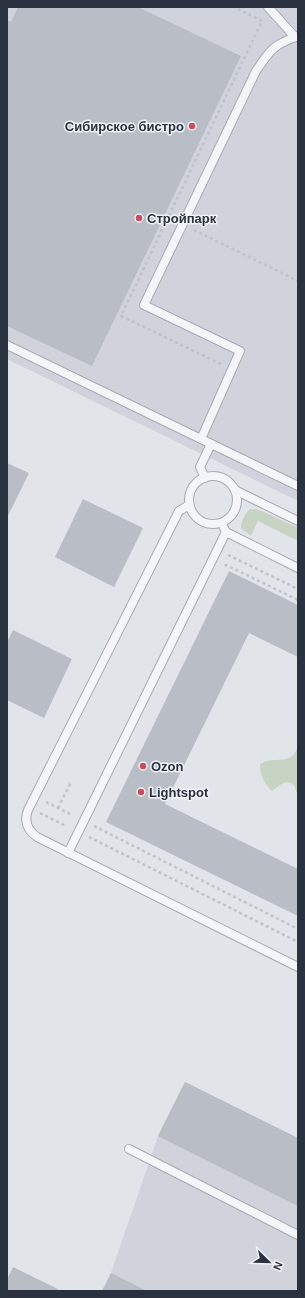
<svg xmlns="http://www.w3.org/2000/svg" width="305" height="1298" font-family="Arial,sans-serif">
<rect width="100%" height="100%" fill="#e1e4e9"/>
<g fill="#d0d3db">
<path d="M7,7H298V501L7,359Z"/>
<path d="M185,1082L298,1138V1291H102L111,1273L158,1136Z"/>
</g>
<g fill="#c7d3c3">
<path d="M250,509H256L262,511L298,528V541L258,521L251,536L241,528C241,521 245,514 250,509Z"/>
<path d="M298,746V796L294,785C286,778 279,786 272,791C264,784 260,774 260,764C275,755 292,767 298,746Z"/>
</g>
<g fill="#b9bdc6">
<path d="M18,7H138L241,56L92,366L7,326V20L11,22Z"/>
<path d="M7,463L29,473L7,518Z"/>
<path d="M83,499L143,528L114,587L55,557Z"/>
<path d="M229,571L298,605V657L249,633L165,804L298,869V916L106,822Z"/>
<path d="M13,630L72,659L44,718L7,700V642Z"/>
<path d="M185,1082L298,1138V1206L158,1136Z"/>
<path d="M13,1267L58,1289L57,1291H7V1280Z"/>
<path d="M111,1273L147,1291H102Z"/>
</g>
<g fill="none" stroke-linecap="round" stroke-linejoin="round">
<defs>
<g id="service">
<path d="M268,7L295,37"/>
<path d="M7,345L298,486"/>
<path d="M201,439L240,351L144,305L256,71C271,49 273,45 298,36"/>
<circle cx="213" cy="500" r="24"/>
<path d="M205,478L200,467L211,444"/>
<path d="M235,490L298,521"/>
<path d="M189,505L179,511L28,810C24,821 27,830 37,837L298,967"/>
<path d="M224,528L226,532L298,568"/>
<path d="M68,853L226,532"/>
<path d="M129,1149L298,1235"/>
</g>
</defs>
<use href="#service" stroke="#a6abb3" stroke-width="10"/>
<g stroke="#bfc2c8" stroke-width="2.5" stroke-dasharray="3 3" stroke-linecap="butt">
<path d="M194,230L298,281"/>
<path d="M221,364L121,316L262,21L234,7"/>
<path d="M228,555L298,589"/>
<path d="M225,566L226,565L298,600"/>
<path d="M46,802L72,815"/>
<path d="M58,808L71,782"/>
<path d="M40,813L66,826"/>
<path d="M94,826L298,929"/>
<path d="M89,837L298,942"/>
</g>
<use href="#service" stroke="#f4f5f8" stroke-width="8"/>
</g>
<g fill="#c84d5d" stroke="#f1f3f7" stroke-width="1.5">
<circle cx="192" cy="126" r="4"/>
<circle cx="139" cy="218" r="4"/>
<circle cx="143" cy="766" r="4"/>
<circle cx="141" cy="792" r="4"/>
</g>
<g text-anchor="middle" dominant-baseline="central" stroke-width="3" stroke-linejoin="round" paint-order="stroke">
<g font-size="13" font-weight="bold" fill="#2a3240" stroke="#f1f3f7" text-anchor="start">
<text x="184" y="126" text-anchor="end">Сибирское бистро</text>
<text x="147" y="218">Стройпарк</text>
<text x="151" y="766">Ozon</text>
<text x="149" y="792">Lightspot</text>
</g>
</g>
<rect width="305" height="1298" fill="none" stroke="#2a3240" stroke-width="16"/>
<g transform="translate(269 1262) rotate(113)" stroke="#f1f3f7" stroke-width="3" paint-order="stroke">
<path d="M0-3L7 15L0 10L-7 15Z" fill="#2a3240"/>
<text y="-6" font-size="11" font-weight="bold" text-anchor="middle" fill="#2a3240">N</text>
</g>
</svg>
